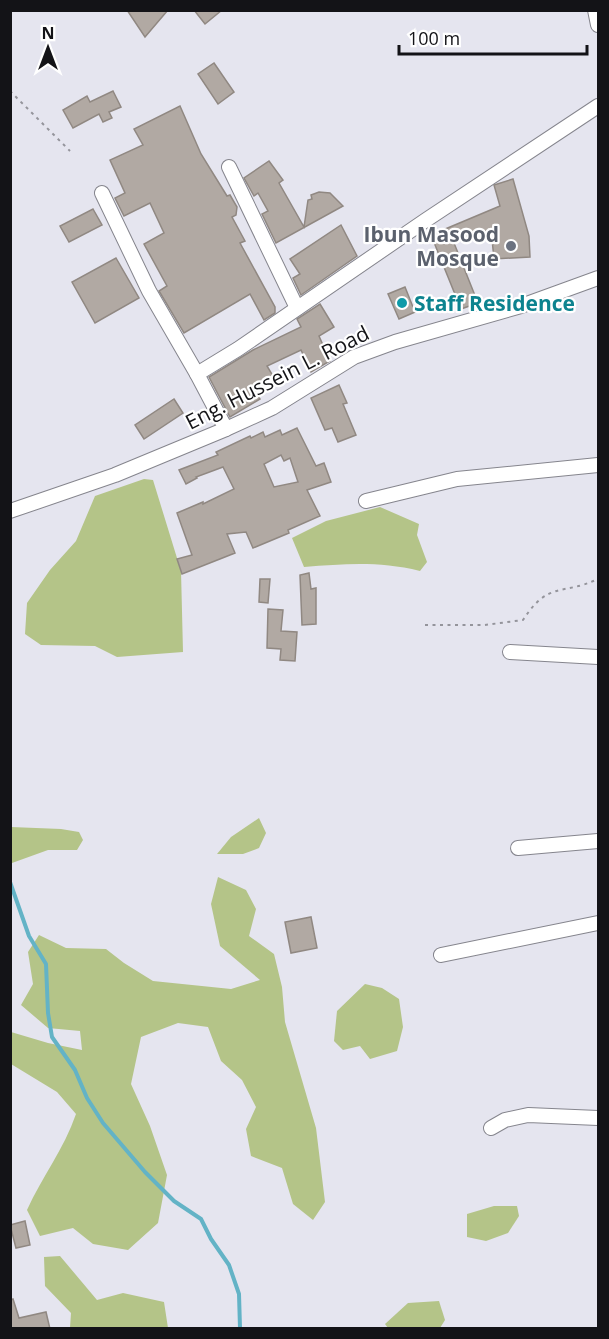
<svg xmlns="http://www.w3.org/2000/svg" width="609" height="1339" font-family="'Open Sans',sans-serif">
<rect width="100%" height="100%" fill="#e5e5ef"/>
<g fill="#b4c488">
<path d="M144,479L153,480L181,571L183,652L117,657L95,646L41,645L25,634L27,603L50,570L76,541L95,496Z"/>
<path d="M380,507L419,524L417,535L427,562L420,571C378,561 346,564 304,567L292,538L326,521Z"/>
<path d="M259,818L266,833L259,848L243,854H217L231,837Z"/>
<path d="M11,827L61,829L79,832L83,840L77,850H48L12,863L11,865Z"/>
<path d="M218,877L246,890L256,909L249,936L274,954L282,987L285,1022L316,1128L325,1202L313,1220L293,1204L282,1168L251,1156L246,1129L256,1107L242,1080L221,1061L208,1027L178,1023L141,1037L131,1084L150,1126L167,1175L158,1223L128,1250L93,1244L73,1228L40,1236L27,1210C42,1177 64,1149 76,1114L57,1092L11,1064V1032L48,1043L82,1050L80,1031L48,1028L21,1005L33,984L28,952L39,935L66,948L106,949L124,963L153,981L231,989L260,980L220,946L211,904Z"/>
<path d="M365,984L382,988L399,999L403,1027L397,1051L370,1059L360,1046L343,1050L334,1041L337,1011Z"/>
<path d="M494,1206H517L519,1216L508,1233L486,1241L467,1237V1214Z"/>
<path d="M60,1256L97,1300L123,1293L164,1302L168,1328H70L71,1313L45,1286L44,1257Z"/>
<path d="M439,1301L445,1320L440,1328H388L385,1324L408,1303Z"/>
</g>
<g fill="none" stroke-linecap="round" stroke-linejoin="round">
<path stroke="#63b3c6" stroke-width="4" d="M10,882L29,936L46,964L48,1013L52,1037L75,1070L87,1098L103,1123L145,1172L174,1201L201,1219L211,1239L229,1265L239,1294L240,1328"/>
</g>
<g fill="#b1a9a3" stroke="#908882" stroke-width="1.5" fill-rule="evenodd">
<path d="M127,10H168L145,37Z"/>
<path d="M194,10H222L205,24Z"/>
<path d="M214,63L234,92L218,104L198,74Z"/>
<path d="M113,91L121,107L109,112L112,118L103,122L99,114L73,128L63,110L87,96L90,102Z"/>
<path d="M180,106L201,154L227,196L230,195L237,207L236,215L232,217L245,241L240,243L275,307V313L264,320L250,294L184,333L159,291L167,286L144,244L164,233L150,203L124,216L115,198L125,193L110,160L143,145L134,129Z"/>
<path d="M269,161L283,180L279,183L304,227L308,200L312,199L311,195L319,192L330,193L343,206L276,243L262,214L268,211L258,193L254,196L244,178Z"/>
<path d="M513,179L529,236L530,257L494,259L491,229L454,243L478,303L461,309L431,235L500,206L494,185Z"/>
<path d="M93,209L102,225L69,242L60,226Z"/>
<path d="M341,225L357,256L301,295L293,278L300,274L290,259Z"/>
<path d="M116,258L139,298L95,323L72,282Z"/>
<path d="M405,287L415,312L399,319L388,294Z"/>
<path d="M320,304L334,327L319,336L330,361L311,372L301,350L267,366L276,381L257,395L260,399L230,417L209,377L253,350L301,327L297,319Z"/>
<path d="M339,385L347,403L343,404L356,435L338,442L332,428L325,430L311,398Z"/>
<path d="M174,399L183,413L144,439L135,425Z"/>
<path d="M297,428L316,466L324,463L331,482L307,490L320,516L288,530L289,533L253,548L246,532L227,534L235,553L182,574L177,559L192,555L177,513L203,502V504L234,489L223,467L196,477L197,478L186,484L179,470L218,455L216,452L250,436L251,438L263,432L265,437L280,430L282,435ZM281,455L284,461L290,458L298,482L274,487L264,464Z"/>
<path d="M309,573L311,589L316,588V624L302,625L300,575Z"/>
<path d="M260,579H270L268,603L259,602Z"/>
<path d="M268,609L283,610L281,631L297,632L295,661L280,660L281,649L267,648Z"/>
<path d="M311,917L317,948L291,953L285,922Z"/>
<path d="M25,1221L30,1245L16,1248L10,1225Z"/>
<path d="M13,1299L19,1318L46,1312L50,1329H10V1300Z"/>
</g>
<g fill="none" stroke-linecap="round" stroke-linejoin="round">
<defs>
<g id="minor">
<path d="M595,10L598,25"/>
<path d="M229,167L297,308"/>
<path d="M102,193L149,291L197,374"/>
<path d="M226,429L197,374L238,349L426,220L598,106"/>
<path d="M366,501L457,479L598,465"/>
<path d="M10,511L115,475L226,429L272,408L354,357L395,342L521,306L598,278"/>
<path d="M510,652L598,657"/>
<path d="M518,848L598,841"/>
<path d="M441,955L598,923"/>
<path d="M491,1128L505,1120L528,1115L598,1118"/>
</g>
</defs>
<use href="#minor" stroke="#85858d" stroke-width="16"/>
<g stroke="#94949b" stroke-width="2" stroke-dasharray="3 4.5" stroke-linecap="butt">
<path d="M10,91L70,151"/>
<path d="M425,625H485L523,620C549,580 562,596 598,579"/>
</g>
<use href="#minor" stroke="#fff" stroke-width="14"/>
</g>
<circle fill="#6b7280" stroke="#fff" stroke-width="2" cx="511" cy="246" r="6"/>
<circle fill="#0f9aa8" stroke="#fff" stroke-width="2" cx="402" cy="303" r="6"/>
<g text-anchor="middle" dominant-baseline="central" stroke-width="4.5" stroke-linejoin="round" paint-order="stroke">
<g font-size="21" font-weight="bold" fill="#5b616d" stroke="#fff" text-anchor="end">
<text x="499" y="234">Ibun Masood<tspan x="499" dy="24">Mosque</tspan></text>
</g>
<g font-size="21" font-weight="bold" fill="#0d838f" stroke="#fff" text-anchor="start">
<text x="414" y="303">Staff Residence</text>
</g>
<g font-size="21" fill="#131317" stroke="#fff">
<text transform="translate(277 377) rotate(-27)">Eng. Hussein L. Road</text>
</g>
</g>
<rect width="609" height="1339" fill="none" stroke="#131317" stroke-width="24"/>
<g transform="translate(48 48)" stroke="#ffffff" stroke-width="4.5" paint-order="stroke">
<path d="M0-4.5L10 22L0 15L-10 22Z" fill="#131317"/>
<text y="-9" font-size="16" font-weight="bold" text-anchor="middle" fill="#131317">N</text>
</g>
<path d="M399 45v9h188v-9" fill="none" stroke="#131317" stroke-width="3"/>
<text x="408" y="45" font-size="18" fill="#131317" stroke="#ffffff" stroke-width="4.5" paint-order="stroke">100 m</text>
</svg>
